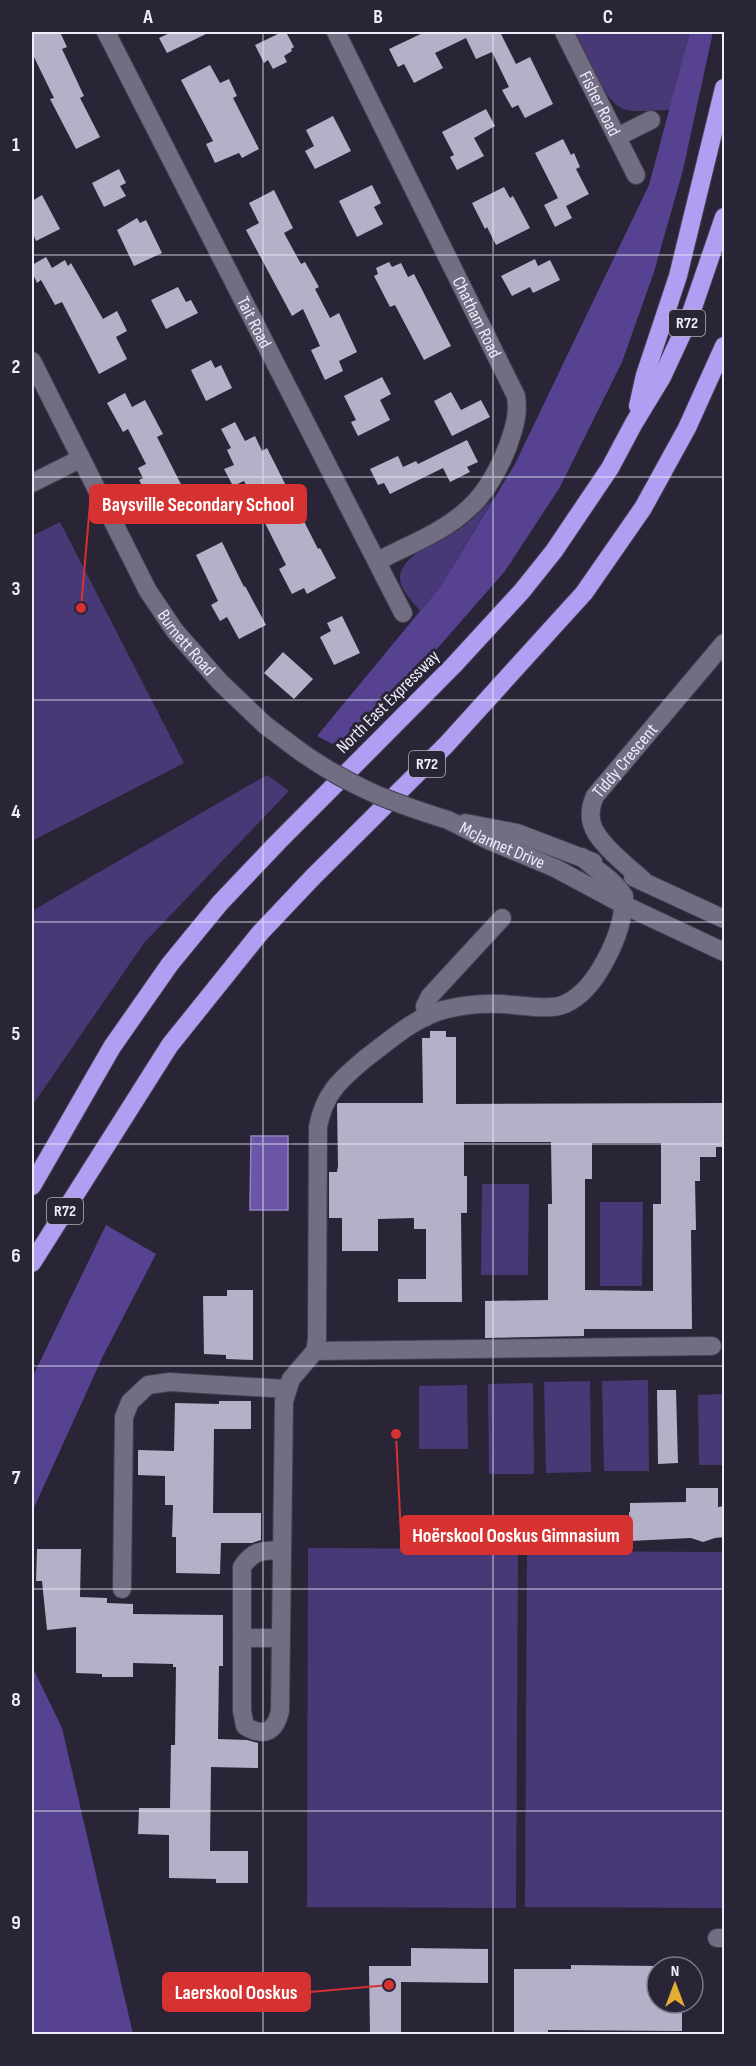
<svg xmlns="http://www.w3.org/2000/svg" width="756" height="2066" font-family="'Sofia Sans Condensed',sans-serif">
<rect width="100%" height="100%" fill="#292537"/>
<g fill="#483876">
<path d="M574,32H690L670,110C658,110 633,113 623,109C604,101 582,50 574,32Z"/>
<path d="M493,499L440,587L420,611C413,602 401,591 400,579C399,555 442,540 458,530C471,522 482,509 493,499Z"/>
<path d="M60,522L184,763L32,841V536Z"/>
<path d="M267,775L289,791L144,943L32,1106V911Z"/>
<path d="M482,1184H529L528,1275H481Z"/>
<path d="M600,1202H643L642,1286H600Z"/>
<path d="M648,1380L649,1471H604L602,1381Z"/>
<path d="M590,1381L591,1472L546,1473L544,1382Z"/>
<path d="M533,1383L534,1474H489L488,1384Z"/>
<path d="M467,1385L468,1449H419V1386Z"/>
<path d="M724,1394V1465H699L698,1395Z"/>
<path d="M308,1548L518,1549L516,1908L307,1907Z"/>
<path d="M527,1551L724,1552V1908L525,1907Z"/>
</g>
<g fill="#574191">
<path d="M690,32H713L683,170L654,272L622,362L560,487L505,571L381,713L334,745L317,736L440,587L515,464L649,185Z"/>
<path d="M106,1225L156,1254L103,1356L32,1512V1378Z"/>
<path d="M32,1666L62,1728L133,2034H32Z"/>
</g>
<path fill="#6a55a7" stroke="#9283c0" stroke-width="1.5" d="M251,1136H288V1210H250Z"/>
<g fill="#b4b0c7" fill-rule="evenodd">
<path d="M32,32H60L67,47L62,49L84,96L80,98L100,137L76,149L50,99L54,98L32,53Z"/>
<path d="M172,32H210L167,53L159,38Z"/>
<path d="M282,32H286L294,47L291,49L292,51L284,56L287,62L273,69L268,60L264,63L255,45Z"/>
<path d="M425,32H500L516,64L530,57L553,104L525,118L518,105L512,108L502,90L509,87L492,52L476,59L466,38L435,53L443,68L414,83L404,64L398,67L389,49Z"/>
<path d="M210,65L220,83L229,79L237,96L233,98L259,149L242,158L239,153L215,163L206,144L213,141L181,80Z"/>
<path d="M486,109L495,126L474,138L484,156L457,170L450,157L454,155L442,132Z"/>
<path d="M333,116L351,151L315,169L305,151L314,146L306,130Z"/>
<path d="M563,139L571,155L574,153L580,167L576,169L589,194L566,206L572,218L555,227L544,205L558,198L535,153Z"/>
<path d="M119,169L126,183L120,186L126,196L104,207L92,183Z"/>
<path d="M372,185L381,203L374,207L383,224L357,237L339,201Z"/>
<path d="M504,187L510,198L513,196L530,228L496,245L487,227L485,229L472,203Z"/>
<path d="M274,190L293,228L284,233L301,264L305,262L319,287L315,289L330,318L339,313L357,352L339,361L343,371L325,380L311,350L320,346L303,309L292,316L246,230L259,223L249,203Z"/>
<path d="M42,195L60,229L36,241L32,231V201Z"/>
<path d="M137,218L140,223L146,220L162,253L134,266L117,230Z"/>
<path d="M46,257L52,268L65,260L68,266L71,263L103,319L117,311L127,331L116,337L127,359L99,374L62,302L55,305L41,280L37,283L32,272V265Z"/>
<path d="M535,259L538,266L550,260L560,280L533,293L530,287L512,296L501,276Z"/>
<path d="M389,262L392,267L401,263L408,277L414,274L451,346L424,360L395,305L390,307L374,276L378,274L376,268Z"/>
<path d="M178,287L186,302L191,300L198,313L166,329L151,300Z"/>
<path d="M211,360L215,368L221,365L232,388L206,401L191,370Z"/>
<path d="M382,377L391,394L380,400L390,420L358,436L351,422L356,420L344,396Z"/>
<path d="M451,392L461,410L481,400L490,417L452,436L434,401Z"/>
<path d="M125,393L132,407L145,400L163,434L157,437L191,504L163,518L154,499L150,501L139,480L143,478L138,468L146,464L128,429L123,432L107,403Z"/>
<path d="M235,422L245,441L255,436L262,451L267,448L318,549L320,548L336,578L307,594L304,588L292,594L279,569L286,565L244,481L233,486L224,469L234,465L227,450L231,448L221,429Z"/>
<path d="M467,440L478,462L467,467L470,472L450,482L443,468L390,494L384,483L378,485L370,469L398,456L403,467L416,461L418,464Z"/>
<path d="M222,542L244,587L245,586L266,625L239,639L227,617L220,621L211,605L218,601L196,555Z"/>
<path d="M342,616L360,653L334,665L320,637L331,631L327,623Z"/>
<path d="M283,652L313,679L294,699L264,673Z"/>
<path d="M430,1031H446V1037H456V1104L724,1103V1147H716V1157H700V1181H695L696,1230H691L692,1329H584V1336L485,1338V1301L548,1300V1204H552L551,1142H464V1176H467V1213H461L462,1302H398V1279H426V1229H414V1218L378,1219V1251H342V1218H329V1172H337L338,1166L337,1105L338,1103H423L422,1038H430ZM592,1143H661V1204H653V1291L585,1290V1179H592Z"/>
<path d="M227,1290H253V1360L226,1359V1355L204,1354L203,1296H227Z"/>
<path d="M657,1390H676L678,1463L658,1464Z"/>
<path d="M219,1401H251V1429H214L213,1513H261V1540L252,1543H221L220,1574L176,1573V1537H172L173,1505H165V1476L138,1475V1450L174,1451L175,1403L219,1404Z"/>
<path d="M686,1488H718V1507L724,1506V1537L715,1538L703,1542L691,1538L630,1541L629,1512H630V1503L686,1502Z"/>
<path d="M37,1549H81L80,1597L107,1598V1603L133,1604V1614L223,1615V1666H219L218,1739L247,1740L258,1743V1768L211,1767L210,1851H248V1883H216V1879L169,1878V1835L138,1834L139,1808H170L171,1745H175L176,1667H173V1664L133,1663V1677H102V1674L76,1673V1627L47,1630L42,1581H36Z"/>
<path d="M411,1948L488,1949V1983L401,1982V2034H370L369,1966H411Z"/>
<path d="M571,1965L657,1966V2003H682V2031L548,2030V2032L514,2033V1969H571Z"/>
</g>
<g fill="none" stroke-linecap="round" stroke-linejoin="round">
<defs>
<g id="minor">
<path id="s1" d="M106,32L403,613"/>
<path id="s2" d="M336,32L516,396C519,415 514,428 508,446C500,467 486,493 469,508C444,532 408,545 378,561"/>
<path id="s3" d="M564,32L636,175"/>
<path d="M617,137L651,120"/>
<path id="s4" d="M32,361L148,591L175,631L220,682L265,725L301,752"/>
<path d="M32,483L80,459"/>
<path id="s5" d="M448,820L488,840L555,868L624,905L724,952"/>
<path d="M465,823L517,833L593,862"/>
<path d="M633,877L724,919"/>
<path id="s6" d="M644,881C630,868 597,843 592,824C589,814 591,805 595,796L724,643"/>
<path d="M426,1017L425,1006L430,996L502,918"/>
<path d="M315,1351L712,1346"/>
<path d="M282,1550C263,1551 254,1549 242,1567V1711L245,1726C263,1737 275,1733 280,1711L284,1401L291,1379L315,1351L317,1339L318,1127C324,1093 341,1079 366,1058C390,1040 414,1018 443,1010C462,1005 482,1003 502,1004C519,1005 550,1011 565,1004C583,996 596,978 605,961C616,941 624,918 624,896C614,879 596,871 582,857"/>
<path d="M122,1589L124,1417L130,1402L148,1385L170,1382L287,1389"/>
<path d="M242,1638H281"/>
<path d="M717,1938H724"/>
</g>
<g id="highway">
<path d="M638,406L645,375L678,276L724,88"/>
<path d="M32,1186L112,1047L170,964L220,903L277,843L454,665L522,591L554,551L610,468L634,423L662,377L689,319L724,217"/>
<path d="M32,1263L170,1045L260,933L313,877L446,745L584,593L643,508L687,428L724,346"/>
</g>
</defs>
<use href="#minor" stroke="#433f4e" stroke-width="20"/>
<use href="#highway" stroke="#433f4e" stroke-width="20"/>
<use href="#minor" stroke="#716d82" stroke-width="18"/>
<use href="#highway" stroke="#b09ef2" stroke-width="18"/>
<defs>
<path id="minor-bridge" d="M301,752C351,787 390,802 448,820"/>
</defs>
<use href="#minor-bridge" stroke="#433f4e" stroke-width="20" stroke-linecap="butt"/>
<use href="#minor-bridge" stroke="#716d82" stroke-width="18"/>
</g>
<path fill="none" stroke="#efedf9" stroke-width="1.5" stroke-opacity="0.55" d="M263,32V2034M493,32V2034M32,255H724M32,477H724M32,700H724M32,922H724M32,1144H724M32,1366H724M32,1589H724M32,1811H724"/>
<g text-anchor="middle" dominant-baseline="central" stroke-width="6" stroke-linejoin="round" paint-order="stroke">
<g fill="#292537" stroke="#b4b1bf" stroke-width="1.5">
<rect x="669" y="310" width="36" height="26" rx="4.5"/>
<rect x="409" y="751" width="36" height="26" rx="4.5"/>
<rect x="47" y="1198" width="36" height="26" rx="4.5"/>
</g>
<g font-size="16" font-weight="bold" fill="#efedf9">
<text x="687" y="323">R72</text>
<text x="427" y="764">R72</text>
<text x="65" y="1211">R72</text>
</g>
<g font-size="18" fill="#efedf9" stroke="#292537">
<text stroke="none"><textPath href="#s3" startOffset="80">Fisher Road</textPath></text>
<text stroke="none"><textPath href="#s2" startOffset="318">Chatham Road</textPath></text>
<text stroke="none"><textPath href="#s1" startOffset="326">Tait Road</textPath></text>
<text stroke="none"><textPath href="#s4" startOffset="322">Burnett Road</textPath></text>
<text transform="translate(388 702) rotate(-45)">North East Expressway</text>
<text stroke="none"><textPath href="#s6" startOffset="153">Tiddy Crescent</textPath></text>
<text stroke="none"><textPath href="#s5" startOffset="60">McJannet Drive</textPath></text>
</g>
</g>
<path fill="none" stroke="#d73232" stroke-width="2" d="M81 608L90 504M396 1434L401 1535M389 1985L310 1992"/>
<g fill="#d73232" stroke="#292537" stroke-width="2">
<circle cx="81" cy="608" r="6"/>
<circle cx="396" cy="1434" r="6"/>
<circle cx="389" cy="1985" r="6"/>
</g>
<g fill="#d73232" stroke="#d73232" stroke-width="2">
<rect x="90" y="485" width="216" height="38" rx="6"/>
<rect x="401" y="1516" width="231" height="38" rx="6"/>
<rect x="163" y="1973" width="147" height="38" rx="6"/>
</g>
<g font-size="20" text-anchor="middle" font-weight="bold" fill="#fff">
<text x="198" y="511">Baysville Secondary School</text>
<text x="516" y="1542">Hoërskool Ooskus Gimnasium</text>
<text x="236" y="1999">Laerskool Ooskus</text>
</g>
<rect width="756" height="2066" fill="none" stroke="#292537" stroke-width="66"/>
<g transform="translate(675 1985)"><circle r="28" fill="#292537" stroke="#787585" stroke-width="1.5"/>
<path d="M0-4.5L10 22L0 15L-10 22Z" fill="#e4ae35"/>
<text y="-9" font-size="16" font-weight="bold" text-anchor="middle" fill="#efedf9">N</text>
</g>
<rect x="33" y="33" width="690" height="2000" fill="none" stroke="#efedf9" stroke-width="2"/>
<g font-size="20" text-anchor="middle" font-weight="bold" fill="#efedf9">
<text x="148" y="23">A</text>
<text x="378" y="23">B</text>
<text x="608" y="23">C</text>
<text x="16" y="151">1</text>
<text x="16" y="373">2</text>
<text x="16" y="595">3</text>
<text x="16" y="818">4</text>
<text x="16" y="1040">5</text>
<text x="16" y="1262">6</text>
<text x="16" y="1484">7</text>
<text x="16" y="1706">8</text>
<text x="16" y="1929">9</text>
</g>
</svg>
